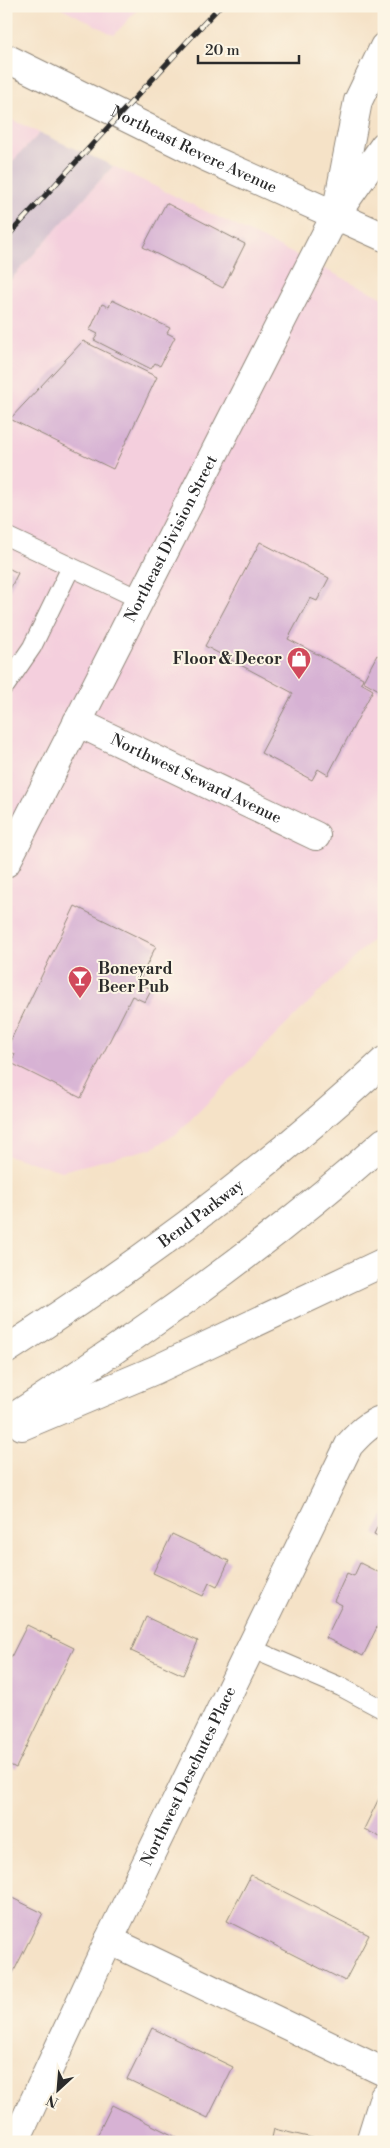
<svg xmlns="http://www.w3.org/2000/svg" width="390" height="2148" font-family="'Libre Bodoni',serif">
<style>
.built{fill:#f4cfdd}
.industrial{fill:#d0bdcd}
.building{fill:#d7b2d4}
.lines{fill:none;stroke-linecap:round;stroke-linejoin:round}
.service-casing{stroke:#908679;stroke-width:20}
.minor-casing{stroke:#908679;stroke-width:30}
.secondary-casing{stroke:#908679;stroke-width:30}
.primary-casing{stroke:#908679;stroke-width:30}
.trunk-casing{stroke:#908679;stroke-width:30}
.service{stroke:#fff;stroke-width:18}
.minor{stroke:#fff;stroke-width:28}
.secondary{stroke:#fff;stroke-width:28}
.primary{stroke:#fff;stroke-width:28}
.trunk{stroke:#fff;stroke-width:28}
.rail-casing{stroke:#2b2b2b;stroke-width:5.5}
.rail{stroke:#fcf5e5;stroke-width:4;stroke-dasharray:11;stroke-linecap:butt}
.labels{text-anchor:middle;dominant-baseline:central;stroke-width:4;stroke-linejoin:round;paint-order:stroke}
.street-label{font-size:16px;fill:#2b2b2b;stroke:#fcf5e5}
.poi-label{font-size:16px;font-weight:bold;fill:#2b2b2b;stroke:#fcf5e5;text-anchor:end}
</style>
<rect width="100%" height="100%" fill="#fcf5e5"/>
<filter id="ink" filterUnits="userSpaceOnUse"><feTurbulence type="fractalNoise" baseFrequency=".02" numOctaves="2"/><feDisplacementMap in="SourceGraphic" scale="10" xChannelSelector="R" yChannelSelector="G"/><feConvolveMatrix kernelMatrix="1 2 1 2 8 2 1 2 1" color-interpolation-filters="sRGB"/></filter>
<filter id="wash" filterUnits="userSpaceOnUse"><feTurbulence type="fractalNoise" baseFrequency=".0096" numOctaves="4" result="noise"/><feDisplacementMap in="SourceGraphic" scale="20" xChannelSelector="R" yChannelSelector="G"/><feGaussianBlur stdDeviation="1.12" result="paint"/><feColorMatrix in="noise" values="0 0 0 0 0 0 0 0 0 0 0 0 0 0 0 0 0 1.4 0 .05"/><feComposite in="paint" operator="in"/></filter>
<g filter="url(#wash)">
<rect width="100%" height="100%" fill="#f5e2c7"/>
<g class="built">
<polygon points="58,6 141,6 114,35"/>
<polygon points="6,117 40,133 6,168"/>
<polygon points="113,166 384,298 384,928 176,1134 153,1148 62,1171 6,1155 6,285"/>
</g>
<polygon class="industrial" points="40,133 113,166 6,285 6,168"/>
<g id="blocks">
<g class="building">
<polygon points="166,203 245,244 223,288 143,247"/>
<polygon points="112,300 170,328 167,333 175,337 160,366 155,363 151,369 94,340 98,334 90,330 102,304 109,307"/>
<polygon points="83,341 157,377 113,469 10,419"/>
<polygon points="260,542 329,578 317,601 310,598 288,639 363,678 361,683 373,690 328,775 318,769 312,780 261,753 293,693 205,646"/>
<polygon points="6,567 18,573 6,597"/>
<polygon points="377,655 384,659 384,693 363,681"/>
<polygon points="75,906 156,946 138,983 152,989 145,1002 132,996 81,1098 11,1063 15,1054 6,1050"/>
<polygon points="384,1514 384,1539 374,1534"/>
<polygon points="172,1534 229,1561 217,1587 209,1583 203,1596 153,1573"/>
<polygon points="360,1563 384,1575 384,1625 379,1623 363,1656 326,1638 342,1605 334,1601 347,1573 354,1576"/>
<polygon points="146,1617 198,1641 183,1675 131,1651"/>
<polygon points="27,1625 74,1648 16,1768 6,1763 6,1667"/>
<polygon points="384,1788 384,1839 364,1829"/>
<polygon points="251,1875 369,1935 345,1981 227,1921"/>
<polygon points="6,1895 43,1913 10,1979 6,1977"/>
<polygon points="152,2028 233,2067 208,2118 127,2079"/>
<polygon points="112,2105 186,2142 94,2142"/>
<polygon points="274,2129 317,2139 316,2142 271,2142"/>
</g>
</g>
</g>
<g filter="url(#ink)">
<use href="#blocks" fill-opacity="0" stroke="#908679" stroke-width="1"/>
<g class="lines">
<defs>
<g id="service">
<polyline points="6,536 139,599"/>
<polyline points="6,685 32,647 71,567"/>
<polyline points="250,1648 341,1687 384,1710"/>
</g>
<g id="minor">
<path id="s1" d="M 77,722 L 316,836"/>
<polyline points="109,1940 384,2072"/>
<path id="s2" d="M 15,2142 L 109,1940 L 349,1445 C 359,1434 369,1423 384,1419"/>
<polyline points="370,2142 384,2097"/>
</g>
<g id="secondary">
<path id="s3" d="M 6,863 L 336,214"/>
</g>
<g id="primary">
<path id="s4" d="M 6,58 L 206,157 L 384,237"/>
</g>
<g id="trunk">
<polyline points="341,207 384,146"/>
<polyline points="336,214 358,101 384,47"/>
<path id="s5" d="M 6,1350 C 139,1264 268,1169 384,1061"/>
<path d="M 6,1422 C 137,1337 267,1246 384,1142"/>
<polyline points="22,1426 155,1370 384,1262"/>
</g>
</defs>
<use href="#service" class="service-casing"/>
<use href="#minor" class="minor-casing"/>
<use href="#secondary" class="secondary-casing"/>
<use href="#primary" class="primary-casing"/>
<use href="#trunk" class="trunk-casing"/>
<use href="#service" class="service"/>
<use href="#minor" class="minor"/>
<use href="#secondary" class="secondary"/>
<use href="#primary" class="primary"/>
<use href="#trunk" class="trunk"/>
<defs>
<polyline id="rail" points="6,238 220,6"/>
</defs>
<use href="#rail" class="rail-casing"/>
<use href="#rail" class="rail"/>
</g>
</g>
<defs>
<symbol id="shop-pin" viewBox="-11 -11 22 30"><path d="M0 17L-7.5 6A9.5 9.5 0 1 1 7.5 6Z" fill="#d1495b" stroke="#fcf5e5"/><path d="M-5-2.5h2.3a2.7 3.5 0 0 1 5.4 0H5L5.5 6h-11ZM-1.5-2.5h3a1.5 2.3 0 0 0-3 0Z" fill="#fff"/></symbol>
<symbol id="bar-pin" viewBox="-11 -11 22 30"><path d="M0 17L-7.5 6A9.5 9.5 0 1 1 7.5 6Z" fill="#d1495b" stroke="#fcf5e5"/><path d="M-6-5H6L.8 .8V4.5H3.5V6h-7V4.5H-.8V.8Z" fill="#fff"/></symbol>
</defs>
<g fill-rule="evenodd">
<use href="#shop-pin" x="285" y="645" width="28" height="38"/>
<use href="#bar-pin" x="66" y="964" width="28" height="38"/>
</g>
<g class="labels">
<g class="street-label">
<text stroke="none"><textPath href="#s4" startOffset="209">Northeast Revere Avenue</textPath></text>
<text stroke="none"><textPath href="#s3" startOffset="364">Northeast Division Street</textPath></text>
<text stroke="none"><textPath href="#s1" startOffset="132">Northwest Seward Avenue</textPath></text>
<text stroke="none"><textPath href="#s5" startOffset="238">Bend Parkway</textPath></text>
<text stroke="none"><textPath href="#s2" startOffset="405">Northwest Deschutes Place</textPath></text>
</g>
<g class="poi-label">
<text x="282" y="659">Floor &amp; Decor</text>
<text x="98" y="969" text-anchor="start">Boneyard<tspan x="98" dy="18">Beer Pub</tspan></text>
</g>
</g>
<rect width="390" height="2148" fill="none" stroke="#fcf5e5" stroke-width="25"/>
<g transform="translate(58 2090) rotate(206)" stroke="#fcf5e5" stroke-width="4" paint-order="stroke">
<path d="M0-4L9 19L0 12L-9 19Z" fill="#2b2b2b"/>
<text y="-8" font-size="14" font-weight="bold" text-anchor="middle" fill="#2b2b2b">N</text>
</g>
<path d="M198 55v8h101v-8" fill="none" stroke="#2b2b2b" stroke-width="2.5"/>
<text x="205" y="55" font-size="15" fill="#2b2b2b" stroke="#fcf5e5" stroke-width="4" paint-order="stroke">20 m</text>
</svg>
